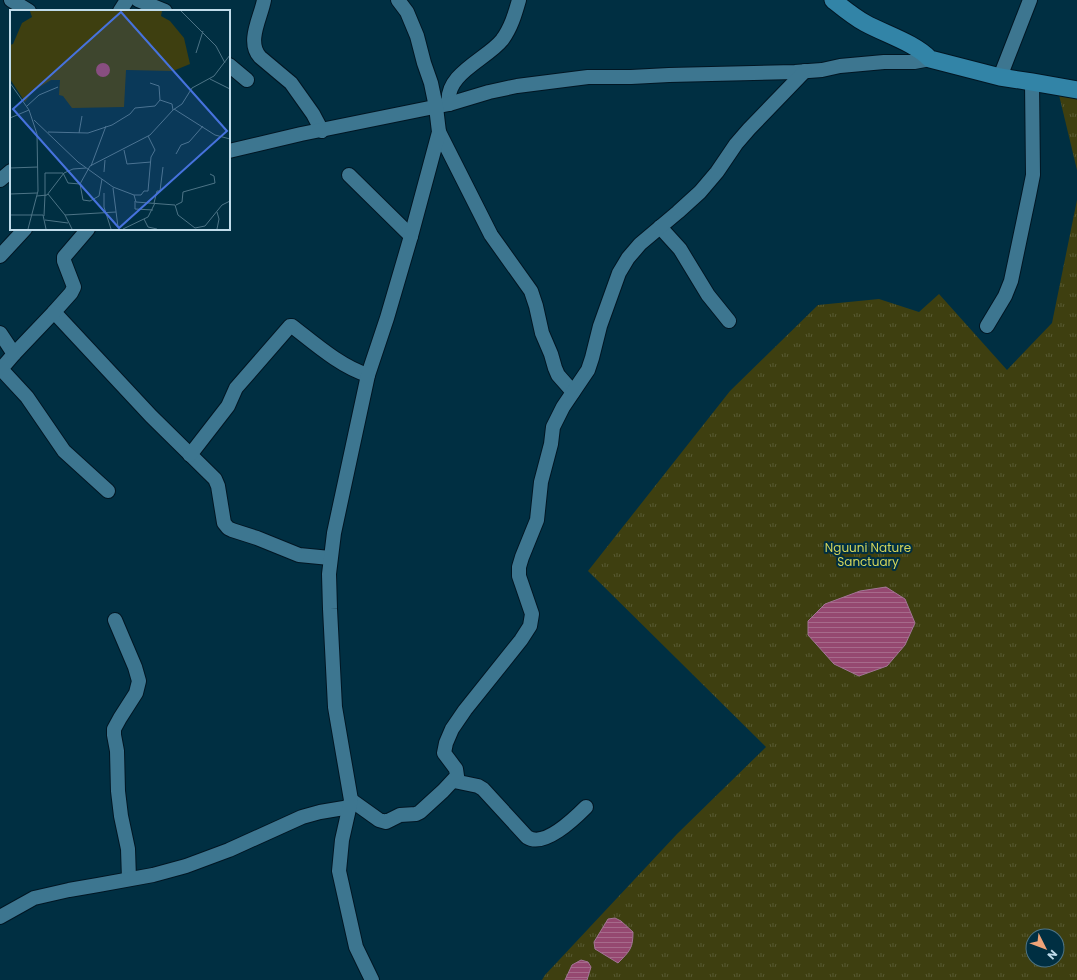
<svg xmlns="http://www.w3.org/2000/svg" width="1077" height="980" font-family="Poppins,sans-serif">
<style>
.park{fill:url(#park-tufts);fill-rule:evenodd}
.water{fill:url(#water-rules);stroke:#a27495}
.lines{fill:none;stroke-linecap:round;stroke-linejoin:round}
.minor-casing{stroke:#001623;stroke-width:16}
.major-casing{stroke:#001623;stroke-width:19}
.minor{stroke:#3d7690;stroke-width:14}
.major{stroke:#3284a7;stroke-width:17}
.labels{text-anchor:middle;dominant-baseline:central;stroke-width:4;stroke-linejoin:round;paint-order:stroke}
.park-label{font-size:12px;fill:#d3d55b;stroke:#002f42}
.inset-road{fill:none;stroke:#4d7486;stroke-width:1}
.view{fill:#4672dd;fill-opacity:0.15;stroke:#4672dd;stroke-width:2}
.inset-edge{fill:none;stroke:#c0dceb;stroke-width:2}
</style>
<defs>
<pattern id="park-tufts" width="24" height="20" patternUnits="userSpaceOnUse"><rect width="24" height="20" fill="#3e3f10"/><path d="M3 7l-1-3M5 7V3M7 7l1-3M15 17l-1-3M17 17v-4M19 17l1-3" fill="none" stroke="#585a33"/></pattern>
<pattern id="water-rules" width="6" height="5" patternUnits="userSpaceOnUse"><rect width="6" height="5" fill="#954870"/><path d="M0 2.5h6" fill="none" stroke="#a66a8b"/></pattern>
</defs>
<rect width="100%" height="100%" fill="#002f42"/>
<g class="park">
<polygon points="1059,95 1077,98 1077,170"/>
<path d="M 1077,200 L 1077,980 L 542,980 L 545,975 L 677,834 L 766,747 L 588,571 L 730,391 L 818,305 L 879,299 L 919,312 L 939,294 L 1007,370 L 1052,323 ZM 1033,936 L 1057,936 L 1057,960 L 1033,960 Z"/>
</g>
<g class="water">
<polygon points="886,587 905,599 915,623 905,645 887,666 859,676 834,664 808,635 808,621 825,604 860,591"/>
<path d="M 615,918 L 621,921 L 633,932 C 633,948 630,951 618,963 L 595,949 L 594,942 L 608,919 Z"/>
<polygon points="581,960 588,962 591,967 587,980 565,980 572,965"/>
</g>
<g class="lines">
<defs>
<g id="minor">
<polyline points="11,0 29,11"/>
<polyline points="138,0 165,11"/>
<path d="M 264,0 C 261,17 246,42 260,57 L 291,83 L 313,114 L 322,131"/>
<polyline points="120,11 127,0"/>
<polyline points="229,65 247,80"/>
<polyline points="1000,77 1030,0"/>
<path d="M 449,104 C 444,74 487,59 502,40 C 511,28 515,14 519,0"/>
<polyline points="439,132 491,235 531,291 536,306 542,333 551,354 555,368 558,375 573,392"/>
<polyline points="229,151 301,134 449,104 489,92 517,86 588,77 631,77 669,75 795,72 822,70 840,66 884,62 914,62 930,59"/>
<polyline points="349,175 411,236"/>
<polyline points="0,180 11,171"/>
<polyline points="660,227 680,249 708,295 729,321"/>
<polyline points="88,229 64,257 64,261 74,287 71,293 54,312 151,416 215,479 218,486 224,523 228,528 232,530 257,538 299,555 330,558"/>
<polyline points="0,256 25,229"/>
<polyline points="987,326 1005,296 1011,281 1029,195 1033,175 1032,82"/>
<polyline points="0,333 14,354 2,368 2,370 27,397 64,451 108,491"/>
<polyline points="14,354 54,312"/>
<path d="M 190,455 L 228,406 L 236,388 L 290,326 L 292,326 C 314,343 341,367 368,375"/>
<polyline points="115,620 135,667 139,681 136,693 120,718 114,729 114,735 117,751 118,791 121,816 128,849 129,879"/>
<path d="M 454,781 L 478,786 L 483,789 L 527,837 C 544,848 574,819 586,807"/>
<polyline points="351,800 379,820 386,822 400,815 416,814 420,812 443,791 457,776 456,769 444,753 446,743 452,729 465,710 521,640 530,626 532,614 519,576 519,567 522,557 537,520 541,482 551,444 553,427 563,407 588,370 592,358 600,326 619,273 628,258 640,244 678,212 700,192 717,172 736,144 749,129 805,71"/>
<polyline points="0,917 34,898 69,890 98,885 153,875 186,866 229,850 302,817 320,812 350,807"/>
<polyline points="372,980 356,947 339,871 342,840 351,800 335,707 330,609 329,574 334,533 368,375 387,318 411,236 439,132 436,107 431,83 424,63 417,36 407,12 398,0"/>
</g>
<path id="major" d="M 833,0 C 843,8 854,17 865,23 C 885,34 915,43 930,59 L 1000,77 L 1032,82 L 1077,90"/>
</defs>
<use href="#minor" class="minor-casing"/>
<use href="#major" class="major-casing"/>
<use href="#minor" class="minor"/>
<use href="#major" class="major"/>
</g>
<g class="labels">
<g class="park-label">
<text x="868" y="547">Nguuni Nature<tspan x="868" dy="14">Sanctuary</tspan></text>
</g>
</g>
<g transform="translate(10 10)">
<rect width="220" height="220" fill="#002f42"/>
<path d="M 20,1 L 152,1 L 151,6 L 160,11 L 174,28 L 180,54 L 163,61 L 116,60 L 114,97 L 62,98 L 53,86 L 49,85 L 50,70 L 41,70 L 23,81 L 15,92 L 0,69 L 0,35 L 3,34 L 12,13 L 22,7 Z" fill="#3e3f10"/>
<path d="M86 60a7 7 0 1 1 14 0a7 7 0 1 1-14 0Z" fill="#954870"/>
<path class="inset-road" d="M 171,1 L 206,36 L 215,53M 186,43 L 193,21M 200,69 L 220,79M 0,73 L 19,100 L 27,124 L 28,181 L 18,219M 140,73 L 149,76 L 150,90M 150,90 L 162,94 L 163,100M 17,96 L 29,85 L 48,77M 164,99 L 205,125 L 220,129M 0,108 L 19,100M 24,110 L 68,152 L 103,177 L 124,185 L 126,192 L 165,195 L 168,205 L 185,218 L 195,216 L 212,195 L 220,191M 38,122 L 78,123 L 102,115 L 120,104 L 125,98 L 145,96 L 150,90M 69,123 L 72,106M 114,140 L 117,154 L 141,152M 166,144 L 171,135 L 179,132 L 193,116M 81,156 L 96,116M 0,158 L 28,157M 94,162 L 95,150M 53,163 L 58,173 L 70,174M 92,169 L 89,186 L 80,191 L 73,190 L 70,174 L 80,156 L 140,125 L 163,100 L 172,94 L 182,78 L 204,66 L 220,45M 103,178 L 108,217M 94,183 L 94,197 L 101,219M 0,184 L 27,183M 38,184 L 55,205 L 62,219M 124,185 L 131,185 L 134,181 L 138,181 L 141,147 L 145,140 L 138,126M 27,186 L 37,185 L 54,163 L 63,159 L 76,158M 35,186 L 35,163 L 53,163M 125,191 L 125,199 L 143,200M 144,193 L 147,181 L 150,181 L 153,157M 166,195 L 172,192 L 173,182 L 205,173 L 204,166 L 200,164M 207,202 L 209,209 L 207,219M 0,205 L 33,205 L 36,219M 55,205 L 106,202M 34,206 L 35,185M 134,209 L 138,217 L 147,219M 35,210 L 58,213M 113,219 L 138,207 L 145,193"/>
<path class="view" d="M 111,2 L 217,121 L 109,218 L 3,99 Z"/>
<rect width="220" height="220" class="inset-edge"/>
</g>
<g transform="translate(1045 948) rotate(132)"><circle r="19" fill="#002f42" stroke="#4d7486"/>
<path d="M0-3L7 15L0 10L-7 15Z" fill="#efa378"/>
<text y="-6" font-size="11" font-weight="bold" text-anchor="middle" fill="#c0dceb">N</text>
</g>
</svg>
